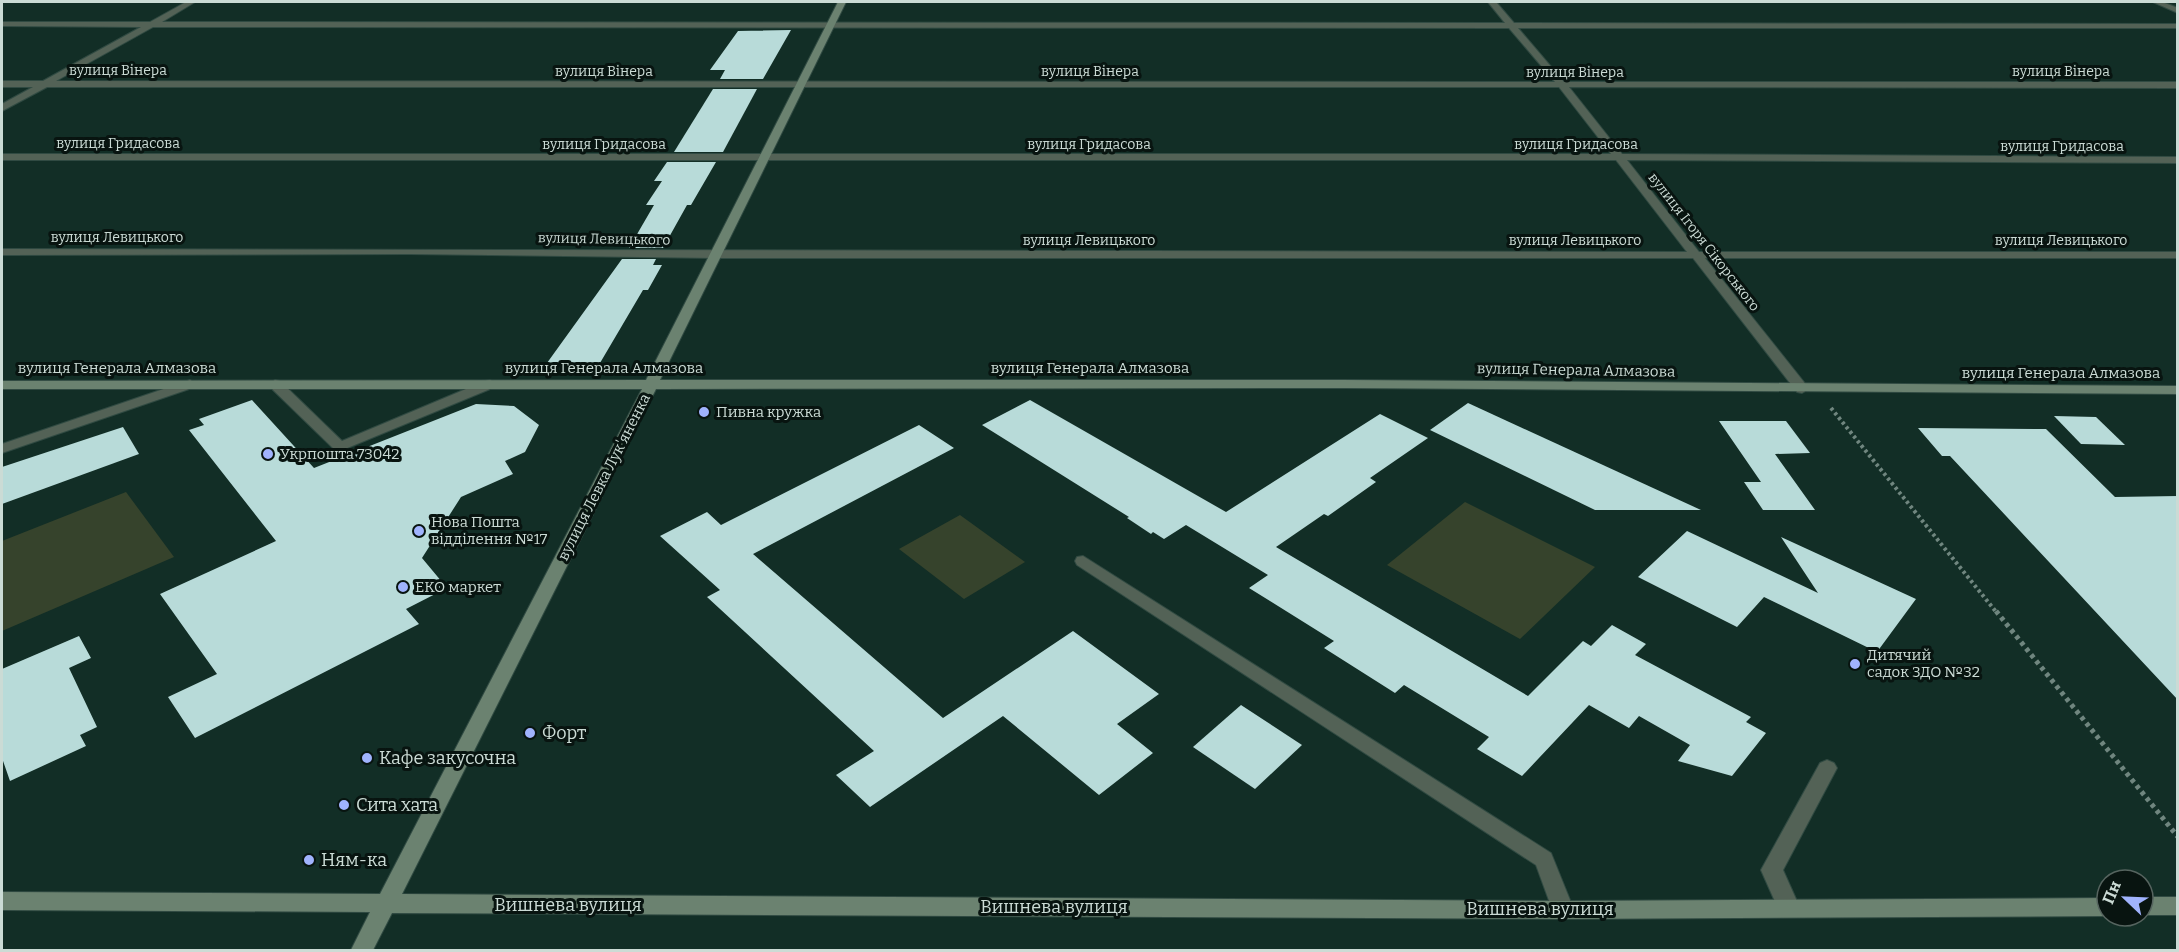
<svg xmlns="http://www.w3.org/2000/svg" width="2179" height="952" font-family="Bitter,serif">
<style>
.green{fill:#36432c}
.building{fill:#b8dbd9}
.lines{fill:none;stroke-linecap:round;stroke-linejoin:round}
.lane-casing{stroke:#304a42;stroke-width:2}
.street-casing{stroke:#304a42;stroke-width:2}
.secondary-casing{stroke:#304a42;stroke-width:2}
.path-far1{stroke:#70867f;stroke-width:4;stroke-dasharray:3 3;stroke-linecap:butt}
.path{stroke:#70867f;stroke-width:5;stroke-dasharray:4 4;stroke-linecap:butt}
.lane{fill:#536256;fill-rule:evenodd}
.street{fill:#536256;fill-rule:evenodd}
.secondary{fill:#6b8270;fill-rule:evenodd}
.poi-dot{fill:#a0b3fd;stroke:#081410;stroke-width:2}
.labels{text-anchor:middle;dominant-baseline:central;stroke-width:6;stroke-linejoin:round;paint-order:stroke}
.far-street-label{font-size:14px;fill:#cbdbd5;stroke:#081410}
.street-label{font-size:15px;fill:#cbdbd5;stroke:#081410}
.poi-label{font-size:15px;fill:#cbdbd5;stroke:#081410;text-anchor:start}
.near-poi-label{font-size:18px;fill:#cbdbd5;stroke:#081410;text-anchor:start}
.near-street-label{font-size:18px;fill:#cbdbd5;stroke:#081410}
</style>
<rect width="100%" height="100%" fill="#122e26"/>
<g class="green">
<polygon points="126,492 174,557 2,631 2,541"/>
<polygon points="1465,502 1595,567 1520,639 1387,565"/>
<polygon points="960,515 1025,562 964,599 899,549"/>
</g>
<g class="building">
<polygon points="791,30 763,79 720,79 725,70 710,70 738,31"/>
<polygon points="713,89 757,89 723,152 674,152"/>
<polygon points="667,162 716,162 691,205 687,205 663,248 629,248 654,205 646,205 662,181 654,181"/>
<polygon points="622,259 656,259 653,265 662,265 648,290 643,290 600,363 547,363"/>
<polygon points="252,400 314,468 476,404 514,406 539,425 525,452 505,461 513,474 461,497 422,558 447,588 406,609 419,624 195,738 168,697 217,674 160,594 276,541 189,430 204,425 199,419"/>
<polygon points="1030,400 1226,512 1380,414 1428,438 1370,478 1376,482 1328,516 1324,514 1276,547 1528,696 1583,641 1591,646 1612,625 1646,644 1635,655 1751,717 1746,722 1766,733 1732,776 1678,761 1690,745 1639,716 1629,728 1589,705 1522,776 1477,749 1489,737 1404,685 1395,693 1324,648 1334,641 1249,588 1268,575 1186,525 1164,539 1153,532 1151,534 1127,518 1129,517 982,425"/>
<polygon points="1468,403 1701,510 1595,510 1430,430"/>
<polygon points="2054,416 2096,417 2125,445 2081,444"/>
<polygon points="1719,421 1786,421 1810,453 1775,454 1815,510 1763,510 1744,482 1761,482"/>
<polygon points="919,425 954,448 753,554 943,718 1073,631 1159,694 1117,724 1153,753 1099,795 1003,716 870,807 836,775 874,751 707,597 720,590 660,536 707,512 721,525"/>
<polygon points="123,427 139,454 2,504 2,467"/>
<polygon points="1918,428 2046,429 2115,497 2178,496 2178,700 1950,456 1942,456"/>
<polygon points="1687,531 1818,593 1781,537 1916,599 1877,652 1764,597 1737,627 1638,577"/>
<polygon points="79,636 91,658 69,668 97,727 80,735 86,746 10,781 2,758 2,669"/>
<polygon points="1241,705 1302,745 1255,789 1193,747"/>
</g>
<g class="lines">
<defs>
<g id="lane">
<polygon points="190,380 197,384 195,387 2,453 2,444"/>
<polygon points="275,380 280,381 342,441 485,381 490,380 497,384 495,387 340,451 335,450 270,387 268,384"/>
<polygon points="1083,556 1551,853 1574,910 1571,917 1563,919 1555,917 1536,865 1077,565 1075,561 1077,557"/>
<polygon points="1827,760 1834,763 1837,768 1783,870 1800,908 1797,915 1789,917 1781,915 1761,870 1820,763"/>
</g>
<g id="street">
<path d="M 186,2 L 195,2 L 162,22 L 1505,23 L 1488,2 L 1496,2 L 1514,23 L 2178,24 L 2178,28 L 1518,28 L 1564,82 L 2178,82 L 2178,88 L 1569,87 L 1622,154 L 2178,157 L 2178,163 L 1627,160 L 1699,252 L 2178,252 L 2178,258 L 1705,258 L 1807,386 L 1809,389 L 1802,393 L 1797,392 L 1693,258 L 715,258 L 409,254 L 2,255 L 2,249 L 1687,252 L 1616,160 L 2,160 L 2,154 L 1611,154 L 1559,87 L 47,87 L 2,111 L 2,104 L 33,87 L 2,87 L 2,81 L 43,81 L 141,27 L 2,26 L 2,22 L 150,22 ZM 153,27 L 1509,28 L 1555,82 L 56,81 Z"/>
<polygon points="2153,2 2162,2 2178,8 2178,13"/>
</g>
<g id="secondary">
<polygon points="838,2 846,2 660,380 1345,380 2178,386 2178,394 1345,388 656,389 402,894 1563,901 2107,898 2108,916 1563,919 392,913 373,950 351,950 370,912 2,910 2,892 380,894 642,389 2,389 2,381 646,380"/>
<rect x="2143" y="897" width="35" height="18"/>
</g>
</defs>
<use href="#lane" class="lane-casing"/>
<use href="#street" class="street-casing"/>
<use href="#secondary" class="secondary-casing"/>
<polyline class="path-far1" points="1831,408 1997,613"/>
<polyline class="path" points="1996,611 2178,837"/>
<use href="#lane" class="lane"/>
<use href="#street" class="street"/>
<use href="#secondary" class="secondary"/>
</g>
<g class="poi-dot">
<circle cx="704" cy="412" r="6"/>
<circle cx="268" cy="454" r="6"/>
<circle cx="419" cy="531" r="6"/>
<circle cx="403" cy="587" r="6"/>
<circle cx="1855" cy="664" r="6"/>
<circle cx="530" cy="733" r="6"/>
<circle cx="367" cy="758" r="6"/>
<circle cx="344" cy="805" r="6"/>
<circle cx="309" cy="860" r="6"/>
</g>
<g class="labels">
<g class="far-street-label">
<text x="118" y="70">вулиця Вінера</text>
<text x="604" y="71">вулиця Вінера</text>
<text x="1090" y="71">вулиця Вінера</text>
<text x="2061" y="71">вулиця Вінера</text>
<text x="1575" y="72">вулиця Вінера</text>
<text x="118" y="143">вулиця Гридасова</text>
<text x="604" y="144">вулиця Гридасова</text>
<text x="1089" y="144">вулиця Гридасова</text>
<text x="1576" y="144">вулиця Гридасова</text>
<text x="2062" y="146">вулиця Гридасова</text>
<text x="117" y="237">вулиця Левицького</text>
<text transform="translate(604 239) rotate(1)">вулиця Левицького</text>
<text x="1089" y="240">вулиця Левицького</text>
<text x="1575" y="240">вулиця Левицького</text>
<text x="2061" y="240">вулиця Левицького</text>
<text transform="translate(1704 242) rotate(52)">вулиця Ігоря Сікорського</text>
</g>
<g class="street-label">
<text x="117" y="368">вулиця Генерала Алмазова</text>
<text x="604" y="368">вулиця Генерала Алмазова</text>
<text x="1090" y="368">вулиця Генерала Алмазова</text>
<text transform="translate(1576 370) rotate(1)">вулиця Генерала Алмазова</text>
<text x="2061" y="373">вулиця Генерала Алмазова</text>
<text transform="translate(604 477) rotate(-63)">вулиця Левка Лук'яненка</text>
</g>
<g class="poi-label">
<text x="716" y="412">Пивна кружка</text>
<text x="280" y="454">Укрпошта 73042</text>
<text x="431" y="522">Нова Пошта<tspan x="431" dy="17">відділення №17</tspan></text>
<text x="415" y="587">ЕКО маркет</text>
<text x="1867" y="655">Дитячий<tspan x="1867" dy="17">садок ЗДО №32</tspan></text>
</g>
<g class="near-poi-label">
<text x="542" y="733">Форт</text>
<text x="379" y="758">Кафе закусочна</text>
<text x="356" y="805">Сита хата</text>
<text x="321" y="860">Ням-ка</text>
</g>
<g class="near-street-label">
<text x="568" y="905">Вишнева вулиця</text>
<text x="1054" y="907">Вишнева вулиця</text>
<text x="1540" y="909">Вишнева вулиця</text>
</g>
</g>
<rect width="2179" height="952" fill="none" stroke="#cbdbd5" stroke-width="6"/>
<g transform="translate(2125 898) rotate(293)"><circle r="28" fill="#081410" stroke="#56645f" stroke-width="1.5"/>
<path d="M0-4.5L10 22L0 15L-10 22Z" fill="#a0b3fd"/>
<text y="-9" font-size="16" font-weight="bold" text-anchor="middle" fill="#cbdbd5">Пн</text>
</g>
</svg>
